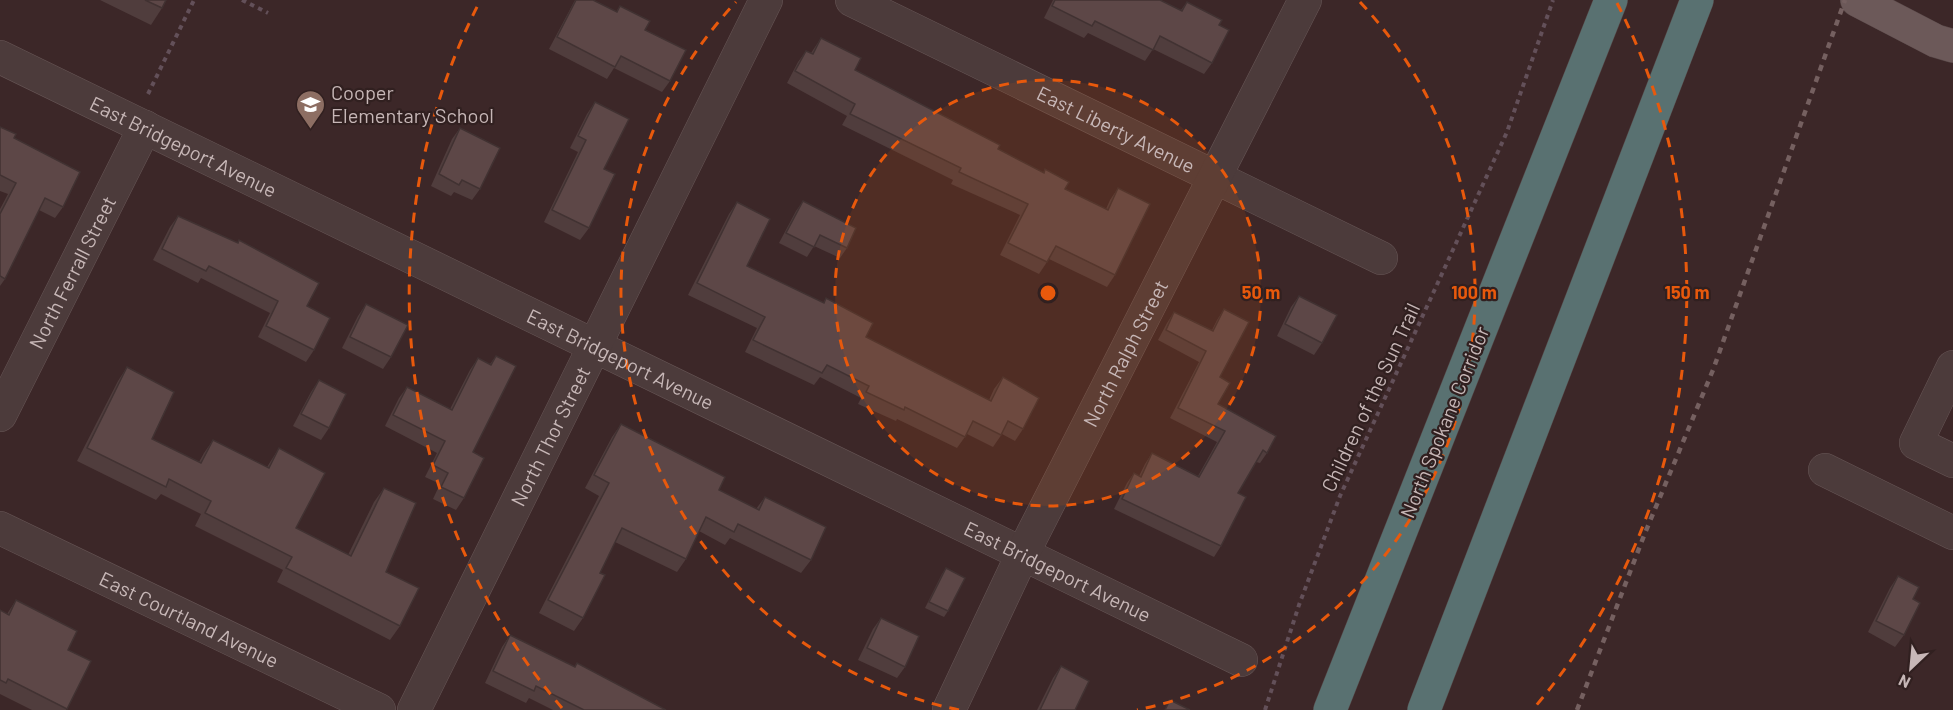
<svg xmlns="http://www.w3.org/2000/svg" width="1953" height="710" font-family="Barlow,sans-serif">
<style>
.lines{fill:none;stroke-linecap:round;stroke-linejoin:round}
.minor-casing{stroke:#675656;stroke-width:34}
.major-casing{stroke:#544;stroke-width:34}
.highway-casing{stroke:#544343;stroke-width:34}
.path{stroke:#635059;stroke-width:4;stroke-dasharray:4.5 4.5;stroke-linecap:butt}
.minor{stroke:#4c3b3b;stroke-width:33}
.major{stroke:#6c5959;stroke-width:33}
.highway{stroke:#597171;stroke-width:33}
.rail{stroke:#756060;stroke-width:4.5;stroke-dasharray:6 6;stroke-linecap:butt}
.wall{fill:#503d3d}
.building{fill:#5d4747;stroke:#413232;stroke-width:1.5}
.ring{fill:none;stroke:#e8590c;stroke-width:3;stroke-dasharray:10 8}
.labels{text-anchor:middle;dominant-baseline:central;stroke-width:4.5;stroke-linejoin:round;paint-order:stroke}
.poi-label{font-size:20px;fill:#c7b7b7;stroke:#312020;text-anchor:start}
.street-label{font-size:20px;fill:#c7b7b7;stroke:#312020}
.centre{fill:#e8590c;stroke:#312020;stroke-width:3}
.ring-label{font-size:18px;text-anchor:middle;font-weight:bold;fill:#e8590c;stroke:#312020;stroke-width:4.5;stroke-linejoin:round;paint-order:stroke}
</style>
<rect width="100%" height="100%" fill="#3c2728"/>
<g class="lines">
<defs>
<g id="minor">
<path id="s1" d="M 852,0 L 1381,258"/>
<path id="s2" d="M 0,57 L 1241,660"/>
<polyline points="1953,367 1916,443 1953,461"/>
<path id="s3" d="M 0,415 L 145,127"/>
<polyline points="1825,470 1953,533"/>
<path id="s4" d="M 0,528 L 379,710"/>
<path id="s5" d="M 414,710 L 766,0"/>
<path id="s6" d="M 949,710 L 1023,553 L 1305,0"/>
</g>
<polyline id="major" points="1857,0 1936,41 1953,46"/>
<g id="highway">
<polyline points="1330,710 1611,0"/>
<polyline points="1424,710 1697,0"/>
</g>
</defs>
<use href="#minor" class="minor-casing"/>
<use href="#major" class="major-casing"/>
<use href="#highway" class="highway-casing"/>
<g class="path">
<polyline points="242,0 268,13"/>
<polyline points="148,94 194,0"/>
<polyline points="1265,710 1299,605 1340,496 1507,132 1553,0"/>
</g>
<use href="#minor" class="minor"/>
<use href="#major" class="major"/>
<use href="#highway" class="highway"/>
<polyline class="rail" points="1577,710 1645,533 1713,370 1845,0"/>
</g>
<g class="wall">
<polygon points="100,0 166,0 162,8 151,25"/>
<polygon points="575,0 593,0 616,12 620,6 645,30 670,81 662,92 614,68 607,79 549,49"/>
<polygon points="1053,0 1160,0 1181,10 1187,2 1219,25 1212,63 1204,74 1153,49 1145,61 1088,33 1084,38 1044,18"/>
<polygon points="821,38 855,70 998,149 1043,173 1045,169 1065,189 1106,209 1110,200 1118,188 1115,275 1107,287 1049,259 1039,274 1000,255 1020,215 951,184 953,180 842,125 847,116 787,83 798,62 806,51 811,53"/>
<polygon points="595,102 604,169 589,228 580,240 544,222 578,152 570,148 587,114"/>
<polygon points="0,127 14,138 63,207 55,218 39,210 5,279 0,286 0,209 8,194 0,191"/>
<polygon points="460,128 480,189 472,200 454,192 451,196 431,186 452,139"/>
<polygon points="803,201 847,248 840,258 814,246 807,257 779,243 796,211"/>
<polygon points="737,202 747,266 823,303 826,298 866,337 989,400 994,389 1003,377 1023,429 1015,441 1002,434 993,447 967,434 957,448 897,419 896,421 858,404 861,398 820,377 814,385 745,352 757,328 688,295 729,214"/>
<polygon points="178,216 237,243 239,240 307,306 314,350 306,362 258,337 270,313 201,278 198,283 153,260 170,227"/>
<polygon points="1299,296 1322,343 1314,355 1277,336 1291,307"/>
<polygon points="366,304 391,357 383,369 342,348 358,316"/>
<polygon points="1224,309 1218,404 1267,453 1260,463 1256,462 1238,493 1221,546 1214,557 1114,509 1127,483 1134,473 1139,476 1145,464 1152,453 1198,476 1217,442 1170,418 1199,362 1158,340 1167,323 1174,312 1212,330 1217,320"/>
<polygon points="496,356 473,452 464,498 456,510 433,499 440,484 425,477 437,453 385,426 399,398 407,387 450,409 470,370 478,358 490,364"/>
<polygon points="127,367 152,439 199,462 204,453 213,440 267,467 279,448 296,528 348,555 374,502 384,488 386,572 400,626 390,640 277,582 283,570 195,526 201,514 161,494 156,500 77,461 118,381"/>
<polygon points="319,380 329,428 321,440 293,426 311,392"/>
<polygon points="621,424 719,490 756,509 765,497 811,560 801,573 730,538 725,545 699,531 686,559 677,572 615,542 600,573 583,618 574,631 539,613 599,496 585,488 612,437"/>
<polygon points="946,568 948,611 944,617 925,608 942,574"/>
<polygon points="1898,576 1904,635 1895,647 1868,632 1890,588"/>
<polygon points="16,600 68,650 91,661 66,710 32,710 0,694 0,610 7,614"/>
<polygon points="881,618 905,667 897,678 858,660 873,629"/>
<polygon points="510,635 574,667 577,663 666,710 553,710 529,698 526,703 485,683 502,647"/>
<polygon points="1061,666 1075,710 1037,710 1053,678"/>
</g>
<g class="building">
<polygon points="145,0 166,0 162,8"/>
<polygon points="576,0 593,0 617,12 620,6 650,21 645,30 686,50 670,81 621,56 615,67 557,37"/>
<polygon points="1055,0 1160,0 1182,11 1187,2 1222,20 1219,25 1229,30 1212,63 1160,36 1153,50 1095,21 1092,26 1052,6"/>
<polygon points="821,38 861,58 855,70 1000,145 998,149 1044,173 1045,169 1069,182 1065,189 1108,210 1118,188 1150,204 1115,275 1056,246 1047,262 1008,243 1028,204 959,172 961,168 850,114 855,104 795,71 806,51 813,54"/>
<polygon points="595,102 629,119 604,169 615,174 589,228 552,210 586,140 578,136"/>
<polygon points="0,127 16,134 14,138 80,172 63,207 45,198 5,279 0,276 0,214 16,183 0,175"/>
<polygon points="460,128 500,148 480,189 462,180 459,185 439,174"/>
<polygon points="803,201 856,228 847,248 820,235 814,247 786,233"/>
<polygon points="737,202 770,219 747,266 824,303 826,298 873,323 866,337 991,401 1003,377 1039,398 1023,429 1008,421 1001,435 973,421 965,437 905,407 904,410 866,392 869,386 827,365 822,373 753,340 765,317 697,283"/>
<polygon points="178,216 238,243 239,240 319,283 307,306 330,318 314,350 266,326 278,301 209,266 206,271 162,249"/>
<polygon points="1299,296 1337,315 1322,343 1285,324"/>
<polygon points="366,304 408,325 391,357 350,337"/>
<polygon points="1224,309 1249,322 1220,377 1230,383 1218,404 1276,436 1267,453 1263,450 1238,493 1246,497 1221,546 1122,499 1134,473 1141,477 1152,453 1199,477 1225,431 1178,408 1206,351 1166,330 1174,312 1213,331"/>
<polygon points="496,356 516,366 473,452 484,458 464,498 441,487 448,473 433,465 445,441 393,415 407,387 452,410 478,358 491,365"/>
<polygon points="127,367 174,392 152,439 201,463 213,440 269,468 279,448 325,473 296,528 351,556 384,488 416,503 386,572 419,588 400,626 286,568 292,557 205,513 211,501 169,479 166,487 87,448"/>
<polygon points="319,380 346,394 329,428 301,414"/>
<polygon points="621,424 725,477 719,490 759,510 765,497 826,527 811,560 738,524 734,532 706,517 686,559 622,528 600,573 605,575 583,618 548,600 609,483 594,475"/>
<polygon points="946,568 965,578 948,611 929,602"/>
<polygon points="1898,576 1919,587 1913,599 1920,603 1904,635 1876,621"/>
<polygon points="16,600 77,631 68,650 91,661 67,709 8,679 6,683 0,680 0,610 9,615"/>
<polygon points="881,618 919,636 905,667 867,648"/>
<polygon points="510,635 575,667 577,663 666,710 584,710 536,686 534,691 493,671"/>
<polygon points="1061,666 1089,681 1075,710 1040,710"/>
<polygon points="1170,700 1190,710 1165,710"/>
</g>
<circle cx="1048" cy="293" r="213" fill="#e8590c" fill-opacity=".12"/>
<g class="ring">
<circle cx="1048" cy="293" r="213"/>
<path d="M959 710A426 426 0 0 1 736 2M1360 2A426 426 0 0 1 1137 710"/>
<path d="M562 708A639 639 0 0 1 479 3M1617 3A639 639 0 0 1 1534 708"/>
</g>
<defs>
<symbol id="school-pin" viewBox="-11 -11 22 30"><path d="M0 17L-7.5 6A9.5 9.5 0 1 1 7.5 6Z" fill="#8d6e63" stroke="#312020"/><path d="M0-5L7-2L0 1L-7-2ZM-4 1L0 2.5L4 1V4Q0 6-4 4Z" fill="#fff"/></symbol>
</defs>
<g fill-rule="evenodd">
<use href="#school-pin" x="294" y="88" width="33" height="45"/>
</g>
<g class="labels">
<g class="poi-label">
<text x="331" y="92">Cooper<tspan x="331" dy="23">Elementary School</tspan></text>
</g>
<g class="street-label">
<text stroke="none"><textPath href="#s1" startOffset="294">East Liberty Avenue</textPath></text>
<text stroke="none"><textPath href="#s2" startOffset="204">East Bridgeport Avenue</textPath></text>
<text stroke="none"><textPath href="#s3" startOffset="160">North Ferrall Street</textPath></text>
<text stroke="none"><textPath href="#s6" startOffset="398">North Ralph Street</textPath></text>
<text stroke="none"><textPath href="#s2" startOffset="690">East Bridgeport Avenue</textPath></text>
<text transform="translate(1370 397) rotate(-65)">Children of the Sun Trail</text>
<text transform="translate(1444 422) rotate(-68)">North Spokane Corridor</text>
<text stroke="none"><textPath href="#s5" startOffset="306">North Thor Street</textPath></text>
<text stroke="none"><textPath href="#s2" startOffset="1176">East Bridgeport Avenue</textPath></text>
<text stroke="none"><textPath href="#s4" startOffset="210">East Courtland Avenue</textPath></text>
</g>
</g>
<circle cx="1048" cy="293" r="9" class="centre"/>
<g class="ring-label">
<text x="1261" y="299">50 m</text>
<text x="1474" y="299">100 m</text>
<text x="1687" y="299">150 m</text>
</g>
<g transform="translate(1911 668) rotate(206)" stroke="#312020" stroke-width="4.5" paint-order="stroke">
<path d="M0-4.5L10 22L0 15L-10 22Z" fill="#c7b7b7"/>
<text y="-9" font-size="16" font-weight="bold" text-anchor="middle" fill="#c7b7b7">N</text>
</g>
</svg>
